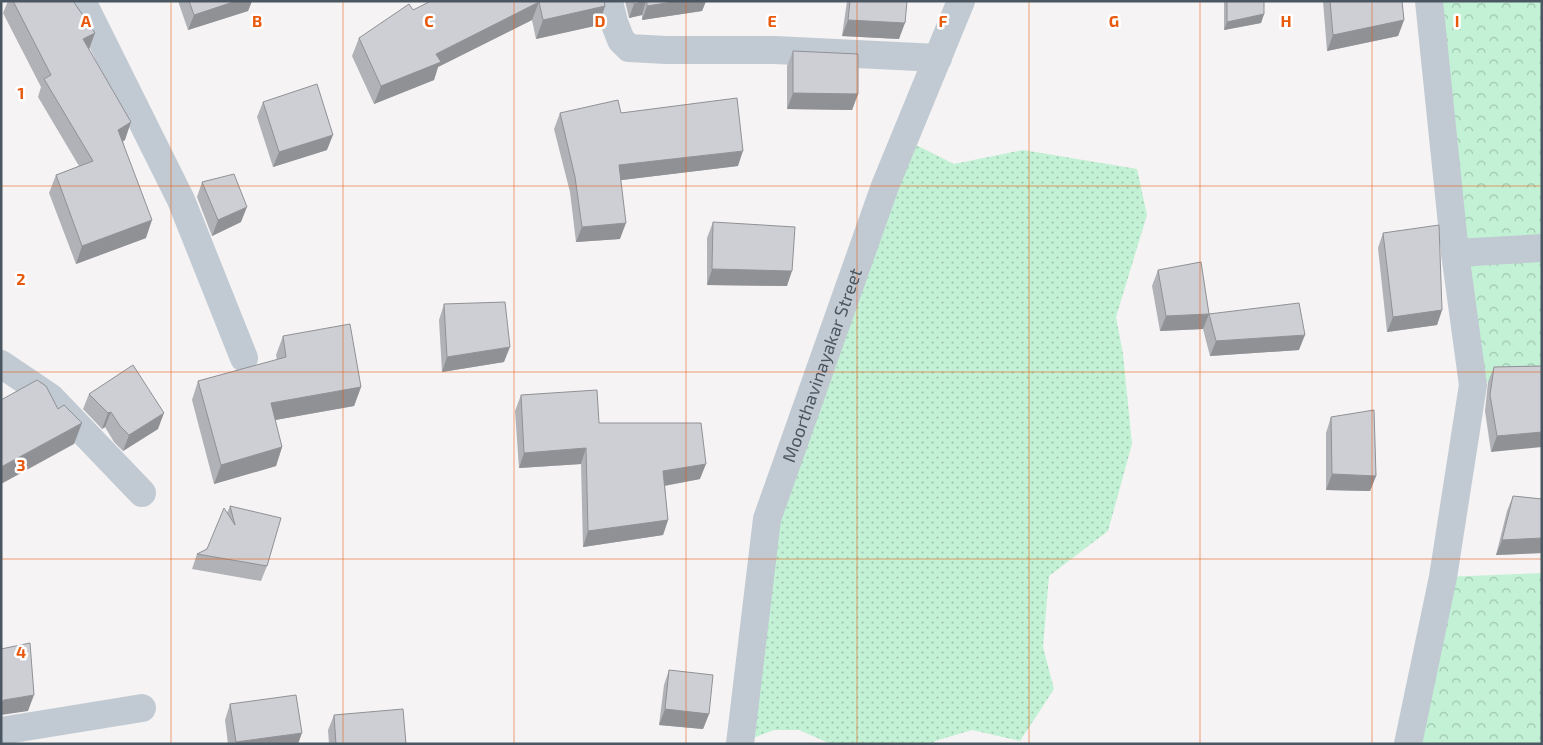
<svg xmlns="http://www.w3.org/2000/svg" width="1543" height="745" font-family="'Exo 2',sans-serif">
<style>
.grass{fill:url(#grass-dots)}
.park{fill:url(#park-crowns)}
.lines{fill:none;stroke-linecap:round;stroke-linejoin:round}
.street{stroke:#c1cad2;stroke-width:28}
.wall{fill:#b0b2b7}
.shaded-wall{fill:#909195}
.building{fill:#cdcfd5;stroke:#909195}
.grid{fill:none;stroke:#e8590c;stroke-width:1;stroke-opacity:0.55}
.labels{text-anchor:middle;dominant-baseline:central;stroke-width:5;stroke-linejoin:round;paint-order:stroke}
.street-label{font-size:18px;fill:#4a5661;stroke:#fff}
.grid-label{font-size:16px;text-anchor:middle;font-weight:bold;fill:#e8590c;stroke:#fff;stroke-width:5;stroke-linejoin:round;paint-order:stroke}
</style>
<defs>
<pattern id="grass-dots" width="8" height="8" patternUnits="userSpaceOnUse" patternTransform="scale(1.25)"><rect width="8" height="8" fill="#c3f1d5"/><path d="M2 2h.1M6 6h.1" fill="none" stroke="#a0c6b0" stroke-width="1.8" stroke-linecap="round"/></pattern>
<pattern id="park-crowns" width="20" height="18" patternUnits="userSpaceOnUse" patternTransform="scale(1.25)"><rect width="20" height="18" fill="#c3f1d5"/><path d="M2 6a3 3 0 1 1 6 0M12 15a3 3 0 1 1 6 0" fill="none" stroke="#a0c6b0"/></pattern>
</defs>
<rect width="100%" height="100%" fill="#f5f3f3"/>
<polygon class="grass" points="904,139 954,164 1023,150 1137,169 1147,215 1116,317 1123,354 1132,444 1108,531 1049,576 1043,647 1054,689 1020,741 972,730 935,741 933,744 831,744 799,730 774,730 740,743 767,519"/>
<g class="park">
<polygon points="1431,1 1542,1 1542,371 1473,385"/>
<polygon points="1542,573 1542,744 1408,744 1443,577"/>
</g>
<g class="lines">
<g class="street">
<polyline points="82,1 181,200 244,358"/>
<polyline points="609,1 614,22 621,40 629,48 666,50 775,50 938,58"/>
<polyline points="1455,253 1542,248"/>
<polyline points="1,364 50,397 142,493"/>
<polyline points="1,731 142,708"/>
<path id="s1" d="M 740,744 L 767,519 L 885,186 L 961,1"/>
<polyline points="1408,744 1443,577 1473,385 1455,253 1429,1"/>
</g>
</g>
<g class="wall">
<polygon points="8,1 73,1 95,33 89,50 125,140 123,141 146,238 76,264 49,193 56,175 79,166 38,97 41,87 3,13"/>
<polygon points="178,1 252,1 248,11 188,30"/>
<polygon points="431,1 604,1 605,6 599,25 536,39 532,20 438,67 434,80 374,104 352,56 359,38"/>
<polygon points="625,1 706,1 702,11 642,20 642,15 629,18"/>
<polygon points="847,1 907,1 899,39 842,36"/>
<polygon points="1224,1 1264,1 1264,14 1261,23 1224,30"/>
<polygon points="1323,1 1402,1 1404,20 1398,36 1327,51"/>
<polygon points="793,51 858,94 852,110 787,109 787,66"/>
<polygon points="263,102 327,150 273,167 257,117"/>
<polygon points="560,113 738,166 621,180 620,239 576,242 570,192 554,129"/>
<polygon points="202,182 241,222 212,236 197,197"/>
<polygon points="713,222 787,286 707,285 707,238"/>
<polygon points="1383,233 1442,310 1437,325 1387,332 1378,248"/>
<polygon points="1158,270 1209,314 1299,350 1210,356 1203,329 1160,331 1152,286"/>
<polygon points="444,304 504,362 442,372 439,320"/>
<polygon points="283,336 361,387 354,406 275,420 282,447 276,466 214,484 192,400 198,381 277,360 276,355"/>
<polygon points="1542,366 1491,452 1485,411 1488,382 1494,367"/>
<polygon points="89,394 158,429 123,451 114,442 105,427 102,429 83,409"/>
<polygon points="521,395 599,423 700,479 665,486 668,520 663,535 583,547 581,464 519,468 515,411"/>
<polygon points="1331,417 1376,476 1370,491 1326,490 1326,433"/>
<polygon points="1513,496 1542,499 1542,553 1496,555 1507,511"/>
<polygon points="230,506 267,566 261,581 192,569 197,554 207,549 227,513"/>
<polygon points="669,670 709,714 703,729 659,725 664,685"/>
<polygon points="230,704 298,744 228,744 225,720"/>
<polygon points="334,715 406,744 329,744 328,730"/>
</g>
<g class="shaded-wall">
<polygon points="236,1 252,1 248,11 188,30 194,15"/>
<polygon points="644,1 646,1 642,15 629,18 634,4"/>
<polygon points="679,1 706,1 702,11 642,20 647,6"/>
<polygon points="539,2 532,20 438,67 434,80 374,104 381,86 436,54"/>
<polygon points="605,6 599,25 536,39 543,20"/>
<polygon points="1264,14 1261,23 1224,30 1227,22"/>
<polygon points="848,20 905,23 899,39 842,36"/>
<polygon points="1404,20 1398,36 1327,51 1333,35"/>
<polygon points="95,33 88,51 83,39"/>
<polygon points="793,93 858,94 852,110 787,109"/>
<polygon points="131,122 125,140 112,148 118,130"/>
<polygon points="333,135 327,150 273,167 279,152"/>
<polygon points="743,151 738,166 614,181 619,165"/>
<polygon points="247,207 241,222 212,236 218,220"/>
<polygon points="152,220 146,238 76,264 82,246"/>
<polygon points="626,223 620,239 576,242 582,227"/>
<polygon points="712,269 792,271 787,286 707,285"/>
<polygon points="1442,310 1437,325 1387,332 1393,317"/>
<polygon points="1209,314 1203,329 1160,331 1166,316"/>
<polygon points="1305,335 1299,350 1210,356 1216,341"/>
<polygon points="510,347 504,362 442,372 447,357"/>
<polygon points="361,387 354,406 264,422 271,403"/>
<polygon points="111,412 105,427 102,429 108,413"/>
<polygon points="164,413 158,429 123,451 129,435"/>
<polygon points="82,423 74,444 1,484 1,467"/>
<polygon points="1542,432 1542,447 1491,452 1497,436"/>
<polygon points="282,447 276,466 214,484 221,465"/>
<polygon points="586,448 581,464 519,468 524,453"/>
<polygon points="706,464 700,479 657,487 663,471"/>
<polygon points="1332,474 1376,476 1370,491 1326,490"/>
<polygon points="668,520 663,535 583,547 588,531"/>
<polygon points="1542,538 1542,553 1496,555 1502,540"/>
<polygon points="34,695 28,711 1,715 1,702 4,700"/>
<polygon points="665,709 709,714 703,729 659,725"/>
<polygon points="302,733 298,744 235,744 236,742"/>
</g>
<g class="building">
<polygon points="13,1 73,1 95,33 83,39 131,122 118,130 152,220 82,246 56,175 93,161 44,79 51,75"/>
<polygon points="189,1 236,1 194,15"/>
<polygon points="431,1 604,1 605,6 543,20 539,2 436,54 441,62 381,86 359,38 409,4 413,10"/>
<polygon points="634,1 644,1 634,4"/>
<polygon points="647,1 679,1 647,6"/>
<polygon points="850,1 907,1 905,23 848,20"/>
<polygon points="1227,1 1264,1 1264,14 1227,22"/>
<polygon points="1330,1 1402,1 1404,20 1333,35"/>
<polygon points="793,51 858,54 858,94 793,93"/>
<polygon points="317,84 333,135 279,152 263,102"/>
<polygon points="737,98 743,151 619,165 626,223 582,227 575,177 560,113 618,100 621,113"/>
<polygon points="234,174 247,207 218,220 202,182"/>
<polygon points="713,222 795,227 792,271 712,269"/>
<polygon points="1439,225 1442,310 1393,317 1383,233"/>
<polygon points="1201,262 1209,314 1166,316 1158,270"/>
<polygon points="505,302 510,347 447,357 444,304"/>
<polygon points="1299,303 1305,335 1216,341 1209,314"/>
<polygon points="350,324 361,387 271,403 282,447 221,465 198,381 286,357 283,336"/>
<polygon points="133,365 164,413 129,435 120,426 111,412 108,413 89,394"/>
<polygon points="1542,366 1542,432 1497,436 1490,395 1494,367"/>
<polygon points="37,380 46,386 58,409 64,405 82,423 1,467 1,400"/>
<polygon points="597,390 599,423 701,423 706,464 663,471 668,520 588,531 586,448 524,453 521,395"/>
<polygon points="1374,410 1376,476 1332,474 1331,417"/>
<polygon points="1513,496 1542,499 1542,538 1502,540"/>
<polygon points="230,506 281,518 267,566 197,554 207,549 224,508 235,525"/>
<polygon points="30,643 34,695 4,700 1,702 1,649"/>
<polygon points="669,670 713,675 709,714 665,709"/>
<polygon points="296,695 302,733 236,742 230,704"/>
<polygon points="403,709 406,744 336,744 334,715"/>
</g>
<path class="grid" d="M 171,1 L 171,744M 343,1 L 343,744M 514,1 L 514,744M 686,1 L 686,744M 857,1 L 857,744M 1029,1 L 1029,744M 1200,1 L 1200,744M 1372,1 L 1372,744M 1,186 L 1542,186M 1,372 L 1542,372M 1,559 L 1542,559"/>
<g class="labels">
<g class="street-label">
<text stroke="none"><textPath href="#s1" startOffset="390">Moorthavinayakar Street</textPath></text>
</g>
</g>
<g class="grid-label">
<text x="86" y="27">A</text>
<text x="257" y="27">B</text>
<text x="429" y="27">C</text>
<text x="600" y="27">D</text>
<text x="772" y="27">E</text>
<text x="943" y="27">F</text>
<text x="1114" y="27">G</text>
<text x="1286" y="27">H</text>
<text x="1457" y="27">I</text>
<text x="21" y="99">1</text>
<text x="21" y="285">2</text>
<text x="21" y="471">3</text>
<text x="21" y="658">4</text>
</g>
<rect width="1543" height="745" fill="none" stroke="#4a5661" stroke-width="5"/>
</svg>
